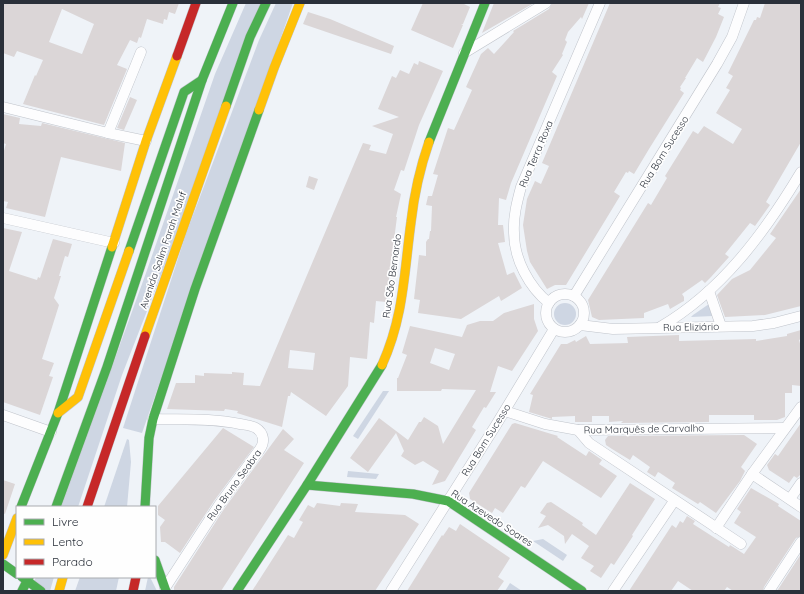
<svg xmlns="http://www.w3.org/2000/svg" width="804" height="594" font-family="Quicksand,sans-serif">
<style>
.green{fill:#ced6e3}
.building{fill:#dbd6d7;fill-rule:evenodd}
.lines{fill:none;stroke-linecap:round;stroke-linejoin:round}
.street-casing{stroke:#c0c4cb;stroke-width:11}
.fast-casing{stroke:#c0c4cb;stroke-width:10}
.slow-casing{stroke:#c0c4cb;stroke-width:10}
.jam-casing{stroke:#c0c4cb;stroke-width:10}
.street{stroke:#fdfdfe;stroke-width:10}
.fast{stroke:#4caf50;stroke-width:9}
.slow{stroke:#ffc107;stroke-width:9}
.jam{stroke:#c62828;stroke-width:9}
.labels{text-anchor:middle;dominant-baseline:central;stroke-width:3.5;stroke-linejoin:round;paint-order:stroke}
.street-label{font-size:10px;fill:#2a303a;stroke:#fefefe}
</style>
<rect width="100%" height="100%" fill="#eff3f8"/>
<g class="green">
<polygon points="246,3 261,3 163,270 122,375 78,507 61,507 146,273 215,74"/>
<polygon points="276,3 293,3 142,433 123,428 186,234 259,40"/>
<circle cx="565" cy="314" r="11"/>
<polygon points="709,304 713,316 691,317 693,315"/>
<polygon points="383,391 389,391 358,439 353,436"/>
<polygon points="127,439 129,440 131,462 127,507 104,507"/>
<polygon points="348,471 379,474 376,479 347,477"/>
<polygon points="543,539 567,555 563,561 533,541"/>
<polygon points="36,577 54,577 50,591 30,591"/>
<polygon points="80,577 119,577 116,591 75,591"/>
<polygon points="148,577 150,577 157,591 145,591"/>
<polygon points="510,583 522,591 505,591"/>
</g>
<g class="building">
<path d="M 3,3 L 179,3 L 175,14 L 169,12 L 167,20 L 164,19 L 163,24 L 147,19 L 141,38 L 139,37 L 137,43 L 130,40 L 117,65 L 127,69 L 104,125 L 23,104 L 35,75 L 36,76 L 43,60 L 17,51 L 14,57 L 3,53 ZM 62,9 L 94,24 L 82,54 L 49,42 Z"/>
<polygon points="423,3 462,3 470,7 463,24 461,24 463,25 453,48 411,30"/>
<polygon points="494,3 534,3 482,33"/>
<polygon points="552,3 589,3 582,19 581,17 568,32 565,40 567,42 562,54 563,55 552,72 557,76 511,183 506,200 499,198 498,225 503,225 505,242 498,243 507,275 514,272 522,288 501,301 499,296 461,319 418,313 420,300 414,299 419,255 426,256 426,242 428,239 429,239 430,231 431,231 432,206 426,205 428,196 432,196 438,175 433,174 448,128 454,130 472,90 466,87 481,54 488,48 494,54 514,32 513,31 549,9"/>
<polygon points="610,3 720,3 718,7 721,8 718,14 724,17 716,37 703,62 697,58 685,78 686,78 680,87 681,88 680,90 684,93 649,149 634,174 629,171 628,173 626,172 614,192 620,196 566,285 555,285 547,289 530,262 527,251 523,225 527,199 535,181 541,184 549,166 542,163"/>
<polygon points="765,3 801,3 801,142 766,202 770,205 755,226 750,223 725,254 729,257 711,277 705,283 702,280 682,294 684,297 684,301 682,302 670,309 668,304 644,313 644,318 599,320 592,317 588,300 648,203 651,205 667,178 665,176 693,131 698,134 704,126 733,144 742,129 716,113 730,90 726,88 733,76 728,73 754,20 756,20 757,17 760,18"/>
<polygon points="308,12 330,19 394,46 391,54 303,24"/>
<path d="M 419,61 L 443,71 L 419,125 L 404,171 L 401,170 L 394,190 L 401,194 L 396,217 L 397,217 L 386,302 L 376,301 L 374,323 L 370,322 L 367,359 L 350,357 L 348,386 L 326,416 L 291,392 L 290,396 L 288,396 L 282,427 L 237,413 L 238,411 L 225,409 L 224,411 L 167,409 L 176,383 L 195,383 L 195,375 L 204,376 L 204,373 L 232,374 L 232,372 L 244,373 L 243,385 L 260,386 L 363,143 L 371,145 L 369,150 L 386,154 L 393,134 L 372,126 L 399,117 L 378,109 L 392,76 L 396,78 L 400,70 L 409,74 L 414,63 L 418,65 ZM 290,350 L 315,353 L 313,370 L 288,368 Z"/>
<polygon points="130,97 137,100 124,130 117,128"/>
<polygon points="3,114 20,118 19,124 41,126 42,123 125,143 121,171 61,157 45,217 6,208 8,202 3,201 3,154 6,144 3,143"/>
<polygon points="309,176 318,179 314,190 306,187"/>
<polygon points="801,189 801,306 765,315 725,317 717,295 732,279 750,270 776,238 770,234"/>
<polygon points="3,228 22,232 9,271 37,280 38,277 40,278 53,239 72,244 68,257 65,256 59,276 61,276 54,298 59,305 42,359 54,363 49,376 53,377 40,415 3,402"/>
<path d="M 534,304 L 534,319 L 538,331 L 512,371 L 498,366 L 490,392 L 496,392 L 486,408 L 484,407 L 472,427 L 476,430 L 445,481 L 432,485 L 439,471 L 423,461 L 415,465 L 401,456 L 404,451 L 396,433 L 368,472 L 350,458 L 379,418 L 408,440 L 419,422 L 421,422 L 424,417 L 438,426 L 443,444 L 476,390 L 442,389 L 441,391 L 397,391 L 397,378 L 398,378 L 407,355 L 402,353 L 410,326 L 462,337 L 467,325 L 480,321 L 493,321 L 504,313 ZM 435,348 L 455,354 L 449,370 L 430,363 Z"/>
<polygon points="801,330 801,339 799,340 801,347 801,386 792,385 792,393 785,393 785,417 777,420 754,420 754,415 709,415 709,422 621,423 623,421 609,422 609,416 592,416 592,422 575,422 575,416 552,417 552,419 529,412 533,395 530,394 561,344 567,344 575,340 576,342 586,336 590,344 628,343 627,337 679,335 679,341 756,339 756,341 787,336 787,334"/>
<polygon points="515,423 558,436 557,437 586,456 589,451 602,460 599,464 617,476 601,498 543,461 525,488 521,486 503,513 495,508 492,513 470,499 469,493 512,424"/>
<polygon points="801,423 801,474 797,478 794,476 789,483 769,470 767,465 775,454 778,456"/>
<polygon points="223,428 254,447 214,501 180,553 165,542 161,542 160,527 165,520 158,515 158,506"/>
<polygon points="283,429 294,439 284,450 304,463 221,591 174,591 174,587 224,509"/>
<polygon points="744,435 757,444 741,467 745,471 740,481 716,513 700,502 698,504 672,488 675,483 660,473 658,472 655,477 647,472 650,467 633,455 630,460 612,449 606,445 605,440 608,436"/>
<polygon points="3,480 15,484 5,514 3,513"/>
<polygon points="630,483 655,499 632,535 633,536 614,565 611,563 601,578 590,571 594,566 581,558 589,546 572,534 565,544 564,536 548,525 538,528 546,516 540,513 547,503 551,502 583,523 582,525 596,535"/>
<polygon points="751,488 779,504 778,506 801,521 801,536 796,538 764,587 763,591 733,591 727,587 724,591 693,591 678,581 671,591 629,591 672,525 676,528 680,521 683,523 687,516 695,521 693,524 729,547 730,545 744,554 756,537 734,523 741,512 737,509"/>
<polygon points="317,503 340,506 341,503 358,504 355,512 405,515 419,524 375,591 252,591 288,535 294,538 303,522 299,520 308,505 314,508"/>
<polygon points="460,524 510,558 498,577 504,581 497,591 407,591 442,535 443,536 449,527 456,531"/>
<polygon points="801,554 801,591 777,591"/>
</g>
<g class="lines">
<defs>
<g id="street">
<polyline points="464,53 546,3"/>
<polyline points="3,107 108,133 146,141"/>
<polyline points="108,133 141,52"/>
<polyline points="3,218 114,243"/>
<polyline points="709,291 721,326"/>
<circle cx="565" cy="313" r="19"/>
<polyline points="574,296 717,64 732,37 744,3"/>
<path d="M 549,303 C 529,287 514,259 514,233 C 513,217 517,202 521,187 L 600,3"/>
<polyline points="580,325 613,329 753,326 774,323 801,316"/>
<path d="M 660,327 C 722,291 765,232 801,172"/>
<polyline points="505,411 545,424 578,430 785,428"/>
<polyline points="3,415 51,432"/>
<path d="M 153,419 C 182,420 211,418 240,424 C 245,425 251,425 256,428 C 264,433 265,442 260,449 L 219,505 L 165,588"/>
<polyline points="578,430 589,443 741,544"/>
<polyline points="752,474 801,507"/>
<polyline points="790,499 801,483"/>
<polyline points="716,528 752,474 801,407"/>
<polyline points="391,591 496,425 554,329"/>
<polyline points="613,591 674,501"/>
<polyline points="769,591 801,542"/>
</g>
<g id="fast">
<polyline points="226,106 250,37 266,3"/>
<polyline points="429,142 485,3"/>
<polyline points="129,251 184,92 202,80"/>
<polyline points="307,485 413,494 448,501 582,591"/>
<polyline points="21,507 58,413 112,247"/>
<polyline points="56,507 107,367 202,80 233,3"/>
<polyline points="145,507 149,438 153,419 195,289 259,110"/>
<polyline points="155,560 166,591"/>
<polyline points="3,564 17,574"/>
<polyline points="22,577 41,591"/>
<polyline points="22,591 29,577"/>
<polyline points="237,591 307,485 382,365"/>
</g>
<g id="slow">
<polyline points="259,110 274,68 300,3"/>
<polyline points="112,247 146,141 177,56"/>
<polyline points="145,336 226,106"/>
<path d="M 382,365 C 404,316 404,273 411,222 C 414,195 420,168 429,142"/>
<polyline points="58,413 78,397 129,251"/>
<polyline points="3,555 17,518"/>
<polyline points="59,591 63,577"/>
</g>
<g id="jam">
<polyline points="177,56 196,3"/>
<polyline points="87,507 145,336"/>
<polyline points="133,591 136,577"/>
</g>
</defs>
<use href="#street" class="street-casing"/>
<use href="#fast" class="fast-casing"/>
<use href="#slow" class="slow-casing"/>
<use href="#jam" class="jam-casing"/>
<use href="#street" class="street"/>
<use href="#fast" class="fast"/>
<use href="#slow" class="slow"/>
<use href="#jam" class="jam"/>
</g>
<g class="labels">
<g class="street-label">
<text transform="translate(664 152) rotate(-58)">Rua Bom Sucesso</text>
<text transform="translate(536 154) rotate(-67)">Rua Terra Roxa</text>
<text transform="translate(163 250) rotate(-71)">Avenida Salim Farah Maluf</text>
<text transform="translate(392 276) rotate(-82)">Rua São Bernardo</text>
<text transform="translate(691 327) rotate(-1)">Rua Eliziário</text>
<text transform="translate(644 429) rotate(-1)">Rua Marquês de Carvalho</text>
<text transform="translate(486 440) rotate(-58)">Rua Bom Sucesso</text>
<text transform="translate(234 485) rotate(-54)">Rua Bruno Seabra</text>
<text transform="translate(492 518) rotate(33)">Rua Azevedo Soares</text>
</g>
</g>
<rect width="804" height="594" fill="none" stroke="#2a303a" stroke-width="8"/>
<rect x="16" y="506" width="140" height="72" fill="#fefefe" stroke="#a9acb0"/>
<rect x="24" y="519" width="20" height="6" fill="#4caf50" stroke="#a9acb0"/>
<text x="52" y="526" font-size="12" fill="#2a303a">Livre</text>
<rect x="24" y="539" width="20" height="6" fill="#ffc107" stroke="#a9acb0"/>
<text x="52" y="546" font-size="12" fill="#2a303a">Lento</text>
<rect x="24" y="559" width="20" height="6" fill="#c62828" stroke="#a9acb0"/>
<text x="52" y="566" font-size="12" fill="#2a303a">Parado</text>
</svg>
